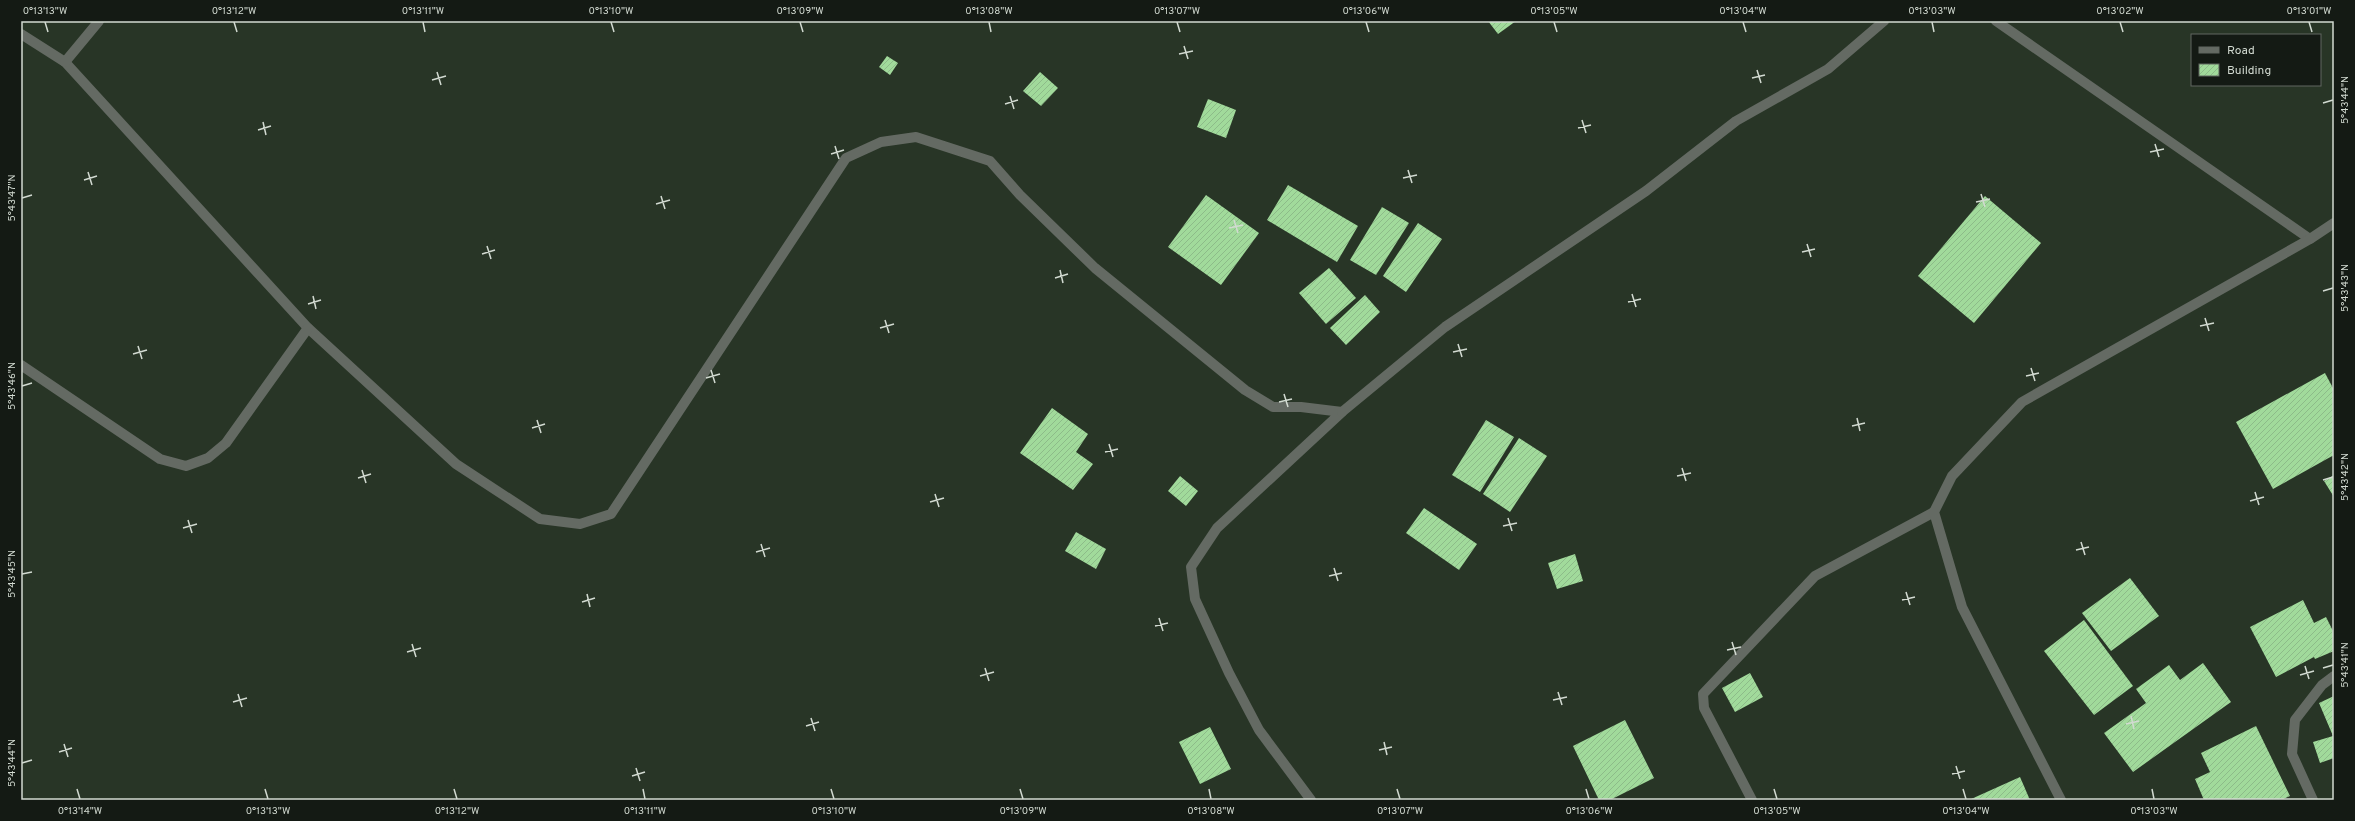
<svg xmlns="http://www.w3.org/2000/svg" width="2355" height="821" font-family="Overpass,sans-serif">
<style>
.building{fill:url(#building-hatch)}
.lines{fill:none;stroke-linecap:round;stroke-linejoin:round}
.minor{stroke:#646a63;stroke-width:10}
.ticks{fill:none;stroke:#d2dad1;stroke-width:1.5}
.neatline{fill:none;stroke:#d2dad1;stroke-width:1.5}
.ticks-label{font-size:10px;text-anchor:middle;fill:#d2dad1}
</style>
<defs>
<pattern id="building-hatch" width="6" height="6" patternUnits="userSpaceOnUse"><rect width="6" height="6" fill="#a1da9b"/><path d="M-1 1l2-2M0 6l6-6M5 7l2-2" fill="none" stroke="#8dbb89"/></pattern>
</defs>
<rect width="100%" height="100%" fill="#283526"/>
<g class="building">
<polygon points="1488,21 1516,21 1498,34"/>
<polygon points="887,56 898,63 890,75 879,67"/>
<polygon points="1040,72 1058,88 1041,106 1023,91"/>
<polygon points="1208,99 1236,110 1226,138 1197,127"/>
<polygon points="1288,185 1358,226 1337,262 1267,220"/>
<polygon points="1206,195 1259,233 1221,285 1168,247"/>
<polygon points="1985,196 2041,243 1974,323 1918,276"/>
<polygon points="1382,207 1409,223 1376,275 1350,260"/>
<polygon points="1418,223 1442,239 1406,292 1383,276"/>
<polygon points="1329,268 1356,298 1326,324 1299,293"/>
<polygon points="1365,295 1380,312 1346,345 1330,328"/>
<polygon points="2325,373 2334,390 2334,455 2273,489 2236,422"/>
<polygon points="1052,408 1088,434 1076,452 1093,464 1073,490 1020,453"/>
<polygon points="1486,420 1514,437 1480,492 1452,475"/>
<polygon points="1519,438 1547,456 1510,512 1483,494"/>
<polygon points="2334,475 2334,497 2324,481"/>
<polygon points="1180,476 1198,491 1186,506 1168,491"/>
<polygon points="1424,508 1477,544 1459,570 1406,533"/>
<polygon points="1076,532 1106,549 1096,569 1065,551"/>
<polygon points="1575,554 1583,581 1557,589 1548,563"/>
<polygon points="2130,578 2159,616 2111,651 2082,613"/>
<polygon points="2303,600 2314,623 2326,617 2334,633 2334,651 2315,659 2314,657 2276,677 2250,627"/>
<polygon points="2084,620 2133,686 2094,715 2044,651"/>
<polygon points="2203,663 2231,702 2133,772 2104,733 2146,703 2136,689 2169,665 2180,680"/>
<polygon points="1750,673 1763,697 1735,712 1722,688"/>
<polygon points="2334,696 2334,758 2320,763 2313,742 2333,736 2319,703"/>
<polygon points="1625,720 1654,778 1610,800 1599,800 1573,746"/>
<polygon points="2256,726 2290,796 2281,800 2204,800 2195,779 2210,772 2201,753"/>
<polygon points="1210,727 1231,769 1200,784 1179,742"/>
<polygon points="2020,777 2030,800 1969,800"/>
</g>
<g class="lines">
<g class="minor">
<polyline points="1996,21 2310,239"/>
<polyline points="21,34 65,62 308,328 456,464 540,519 580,524 611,514 846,158 881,142 916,137 990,161 1020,195 1095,268 1245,390 1273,407 1301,407 1342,412 1217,528 1191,567 1195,599 1229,673 1259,730 1311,800"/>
<polyline points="65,62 99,21"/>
<polyline points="21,365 160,459 186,466 208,458 226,443 308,328"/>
<polyline points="1342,412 1445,327 1646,191 1736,121 1828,69 1884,21"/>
<polyline points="1752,800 1704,708 1703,694 1815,576 1934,512"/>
<polyline points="2061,800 1962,607 1934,512 1952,476 2022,402 2310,239 2334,223"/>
<polyline points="2313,800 2292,754 2295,720 2322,685 2334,676"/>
</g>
</g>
<path class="ticks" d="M 45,22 L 48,32M 234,22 L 237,32M 423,22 L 425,32M 611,22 L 614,32M 800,22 L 803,32M 989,22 L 991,32M 1177,22 L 1180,32M 1366,22 L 1369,32M 1554,22 L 1557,32M 1743,22 L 1746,32M 1932,22 L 1934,32M 2120,22 L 2123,32M 2309,22 L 2312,32M 1184,46 L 1188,59M 1179,54 L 1193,51M 1757,70 L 1761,83M 437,72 L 441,85M 1752,78 L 1765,75M 432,80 L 446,76M 1010,96 L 1014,109M 2323,103 L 2333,100M 1005,104 L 1018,100M 1582,120 L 1586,133M 263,122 L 266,135M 1578,128 L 1591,125M 258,130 L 271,126M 2155,144 L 2159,157M 835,146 L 839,159M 2150,152 L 2164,149M 831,154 L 844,150M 1408,170 L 1412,183M 88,172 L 92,185M 1403,178 L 1417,175M 84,180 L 97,176M 1981,194 L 1985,207M 661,196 L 665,209M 22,198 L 32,195M 1976,202 L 1990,199M 656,204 L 670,200M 1234,220 L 1238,233M 1229,228 L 1243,225M 1807,244 L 1811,257M 487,246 L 491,259M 1802,252 L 1815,249M 482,254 L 495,250M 1060,270 L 1063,283M 1055,278 L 1068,274M 2323,291 L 2333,288M 1632,294 L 1636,307M 313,296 L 316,309M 1628,302 L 1641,299M 308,304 L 321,300M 2205,318 L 2209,331M 885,320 L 889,333M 2200,326 L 2214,323M 880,328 L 894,324M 1458,344 L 1462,357M 138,346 L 142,359M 1453,352 L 1467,349M 133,354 L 147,350M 2031,368 L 2035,381M 711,370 L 715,383M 2026,376 L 2039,373M 706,378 L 720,374M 22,386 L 32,383M 1284,394 L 1288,407M 1279,402 L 1292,399M 1857,418 L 1860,431M 537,420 L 541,433M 1852,426 L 1865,423M 532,428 L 545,424M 1109,444 L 1113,457M 1105,452 L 1118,449M 1682,468 L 1686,481M 362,470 L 366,483M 1677,476 L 1691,473M 358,478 L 371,474M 2323,480 L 2333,477M 2255,492 L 2259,505M 935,494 L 939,507M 2250,501 L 2264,497M 930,502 L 944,498M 1508,518 L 1512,531M 188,520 L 192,533M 1503,526 L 1517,523M 183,528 L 197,524M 2081,542 L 2085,555M 761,544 L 765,557M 2076,550 L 2089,547M 756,552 L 770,548M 1334,568 L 1338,581M 22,574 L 32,572M 1329,576 L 1342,573M 1906,592 L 1910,605M 587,594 L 590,607M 1902,600 L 1915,597M 582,602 L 595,598M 1159,618 L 1163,631M 1155,626 L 1168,623M 1732,642 L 1736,655M 412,644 L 416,657M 1727,650 L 1741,647M 407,652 L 421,648M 2305,666 L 2309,679M 985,668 L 989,681M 2323,668 L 2333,665M 2300,675 L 2314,671M 980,676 L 994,672M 1558,692 L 1562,705M 238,694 L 242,707M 1553,700 L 1567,697M 233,702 L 247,698M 2131,716 L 2134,729M 811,718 L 815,731M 2126,724 L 2139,721M 806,726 L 819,722M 1384,742 L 1387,755M 64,744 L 68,757M 1379,750 L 1392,747M 59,752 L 72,748M 22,763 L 32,760M 1956,766 L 1960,779M 636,768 L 640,781M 1952,774 L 1965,771M 632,776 L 645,772M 77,789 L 80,799M 265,789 L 268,799M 454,789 L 457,799M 643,789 L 645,799M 831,789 L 834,799M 1020,789 L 1023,799M 1209,789 L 1211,799M 1397,789 L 1400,799M 1586,789 L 1589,799M 1774,789 L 1777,799M 1963,789 L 1966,799M 2152,789 L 2154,799"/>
<rect width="2355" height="821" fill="none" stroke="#141a14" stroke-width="44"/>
<rect x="2191" y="34" width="130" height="52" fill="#141a14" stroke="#606760"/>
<rect x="2199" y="47" width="20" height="6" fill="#646a63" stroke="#606760"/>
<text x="2227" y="54" font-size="12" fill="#d2dad1">Road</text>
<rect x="2199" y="64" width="20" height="12" fill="url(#building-hatch)" stroke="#606760"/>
<text x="2227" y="74" font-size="12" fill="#d2dad1">Building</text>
<rect x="22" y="22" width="2311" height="777" class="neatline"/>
<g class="ticks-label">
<text x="45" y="14">0°13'13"W</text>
<text x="234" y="14">0°13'12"W</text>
<text x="423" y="14">0°13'11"W</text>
<text x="611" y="14">0°13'10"W</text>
<text x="800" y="14">0°13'09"W</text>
<text x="989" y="14">0°13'08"W</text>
<text x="1177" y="14">0°13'07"W</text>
<text x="1366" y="14">0°13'06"W</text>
<text x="1554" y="14">0°13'05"W</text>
<text x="1743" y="14">0°13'04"W</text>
<text x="1932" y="14">0°13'03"W</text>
<text x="2120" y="14">0°13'02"W</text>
<text x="2309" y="14">0°13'01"W</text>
<text transform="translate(2344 100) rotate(-90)" y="4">5°43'44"N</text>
<text transform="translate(11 198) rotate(-90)" y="4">5°43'47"N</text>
<text transform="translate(2344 288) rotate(-90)" y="4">5°43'43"N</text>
<text transform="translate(11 386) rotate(-90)" y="4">5°43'46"N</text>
<text transform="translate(2344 477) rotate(-90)" y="4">5°43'42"N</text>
<text transform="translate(11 574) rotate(-90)" y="4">5°43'45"N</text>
<text transform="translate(2344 665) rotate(-90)" y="4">5°43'41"N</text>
<text transform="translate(11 763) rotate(-90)" y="4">5°43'44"N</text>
<text x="80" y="814">0°13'14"W</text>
<text x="268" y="814">0°13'13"W</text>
<text x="457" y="814">0°13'12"W</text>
<text x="645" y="814">0°13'11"W</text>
<text x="834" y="814">0°13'10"W</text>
<text x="1023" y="814">0°13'09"W</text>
<text x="1211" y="814">0°13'08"W</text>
<text x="1400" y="814">0°13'07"W</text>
<text x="1589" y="814">0°13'06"W</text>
<text x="1777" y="814">0°13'05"W</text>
<text x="1966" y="814">0°13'04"W</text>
<text x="2154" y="814">0°13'03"W</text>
</g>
</svg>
